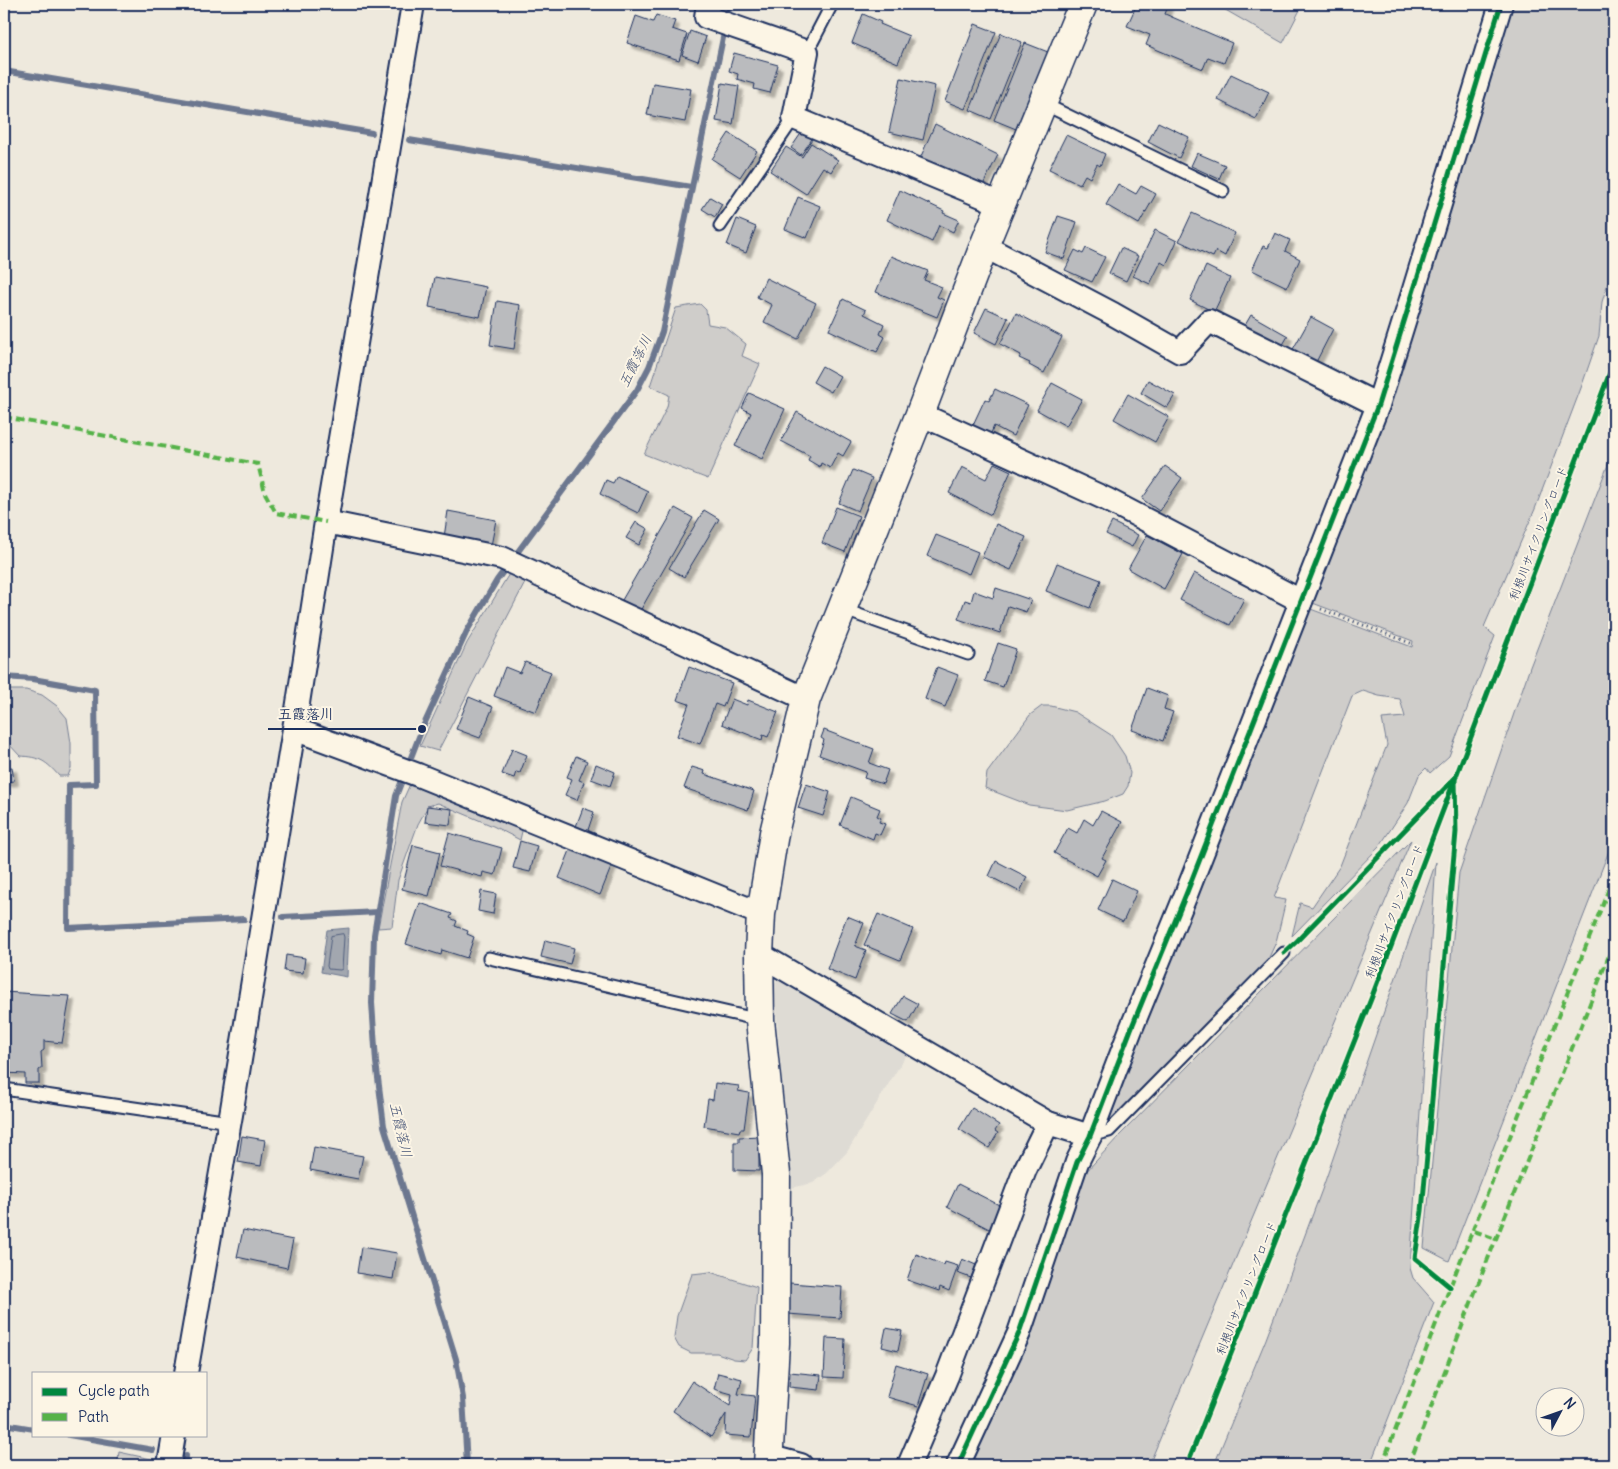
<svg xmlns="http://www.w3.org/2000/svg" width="1618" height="1469" font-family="Delius,'Klee One',sans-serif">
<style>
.built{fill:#dedbd4}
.green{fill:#cfcdca;stroke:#757e94}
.water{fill:#a2a7af;stroke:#6c778f}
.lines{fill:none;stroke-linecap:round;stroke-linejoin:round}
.shore{stroke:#515f7e;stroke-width:1}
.stream{stroke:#6c778f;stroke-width:6}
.building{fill:#babbbe;stroke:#1b2f5e;filter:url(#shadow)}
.lane-casing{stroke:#1b2f5e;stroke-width:15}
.street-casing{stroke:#1b2f5e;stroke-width:26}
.secondary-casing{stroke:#1b2f5e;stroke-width:31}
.path{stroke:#1b2f5e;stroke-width:3;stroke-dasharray:1 4;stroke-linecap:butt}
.lane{stroke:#fcf5e5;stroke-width:11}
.street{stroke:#fcf5e5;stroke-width:22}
.secondary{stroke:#fcf5e5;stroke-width:28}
.quiet{stroke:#55b248;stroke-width:4;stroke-dasharray:8 4;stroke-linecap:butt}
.cycleway-casing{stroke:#fcf5e5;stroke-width:8}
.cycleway{stroke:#00873e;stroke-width:5}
.labels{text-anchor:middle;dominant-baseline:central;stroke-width:4;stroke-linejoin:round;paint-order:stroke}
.street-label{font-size:12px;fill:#1b2f5e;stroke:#fcf5e5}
.water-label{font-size:14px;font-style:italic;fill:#445376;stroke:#fcf5e5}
.leader{fill:none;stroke:#1b2f5e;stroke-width:2}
.callout-dot{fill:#1b2f5e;stroke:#fcf5e5;stroke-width:2}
.callout-label{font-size:14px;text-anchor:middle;font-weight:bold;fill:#1b2f5e;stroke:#fcf5e5;stroke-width:4;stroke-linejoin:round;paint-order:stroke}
</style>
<defs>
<filter id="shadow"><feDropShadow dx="4.5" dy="4.5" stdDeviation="1" flood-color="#0004"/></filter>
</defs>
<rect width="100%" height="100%" fill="#eee9dd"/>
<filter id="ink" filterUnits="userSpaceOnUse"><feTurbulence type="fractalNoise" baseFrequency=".02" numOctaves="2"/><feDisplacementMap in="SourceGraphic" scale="10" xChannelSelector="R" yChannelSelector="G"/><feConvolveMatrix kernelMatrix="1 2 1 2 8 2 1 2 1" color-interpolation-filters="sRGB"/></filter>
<g filter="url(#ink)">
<polygon class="built" points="781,975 908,1052 847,1152 827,1173 813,1183 791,1188 774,984"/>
<g class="green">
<polygon points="1215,4 1303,4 1283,43"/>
<polygon points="1512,4 1614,4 1614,263 1602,302 1599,336 1581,388 1535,509 1484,627 1495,636 1449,756 1430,773 1426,768 1419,775 1408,803 1379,847 1292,936 1300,903 1312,907 1340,866 1387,745 1382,719 1405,717 1400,699 1379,696 1363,691 1352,696 1274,898 1286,900 1276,942 1266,964 1107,1124 1105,1120 1308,608 1412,647 1413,641 1310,602 1384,417"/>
<polygon points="700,304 706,310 708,324 725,327 746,344 742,356 760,364 708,479 644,454 667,407 669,395 650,386 676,308"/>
<polygon points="1614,449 1614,838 1449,1261 1424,1248 1459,873 1530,667"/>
<polygon points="512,569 528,577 438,751 420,746 467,643"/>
<path d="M 4,690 L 26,690 L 42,695 L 57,706 L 67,718 L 71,743 L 71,768 L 68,776 L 59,776 C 46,761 40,757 20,756 L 7,742 L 4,735 Z"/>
<polygon points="1042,706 1051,706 1075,712 1111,735 1125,756 1130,773 1128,786 1123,794 1105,801 1067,810 1029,805 985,788 987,773 1030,715"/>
<polygon points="411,782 523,827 520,840 493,826 438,803 428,806 418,824 398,880 392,927 378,928 402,802"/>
<polygon points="1411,840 1149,1465 970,1465 1031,1336 1083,1175 1119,1136"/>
<polygon points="1436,862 1410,1268 1413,1278 1434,1302 1370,1465 1214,1465 1266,1339 1323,1187"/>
<polygon points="710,1272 757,1287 753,1348 745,1360 734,1359 717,1353 691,1353 679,1347 674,1338 677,1316 692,1274"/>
<polygon points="119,1452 151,1459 155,1465 117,1465"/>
</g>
<polygon class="water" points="349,928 347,977 321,972 327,930"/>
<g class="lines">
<polygon class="shore" points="343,934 344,937 342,969 340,970 328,969 327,966 331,936"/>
<g class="stream">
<polyline points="4,71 372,133"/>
<polyline points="409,140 691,187"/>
<polyline points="4,677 33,679 95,690 96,784 69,785 68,928 244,919"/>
<polyline points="283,917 377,912"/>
<polyline points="4,1424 34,1429"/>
<polyline points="69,1435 153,1450"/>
<polyline points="185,1465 186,1456"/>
<polyline points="467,1465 463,1398 456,1359 384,1126 376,1062 372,1003 374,935 396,796 422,729 467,631 497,580 637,390 649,367 662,332 730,4"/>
</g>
</g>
<g class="building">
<polygon points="1137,4 1162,4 1168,6 1165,14 1232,43 1224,63 1208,57 1203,69 1146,45 1150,35 1127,26"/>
<polygon points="863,14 881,22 880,24 909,36 898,63 852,43"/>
<polygon points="656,15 675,21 672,29 687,34 679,60 627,43 636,16 653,22"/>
<polygon points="975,24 996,32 965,109 945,101"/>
<polygon points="690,31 706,37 698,61 682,55"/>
<polygon points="1001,33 1022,42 991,119 970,110"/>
<polygon points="1025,43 1048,52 1016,129 994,120"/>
<polygon points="734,53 778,65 770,93 754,89 755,84 737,79 738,74 729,71"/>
<polygon points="1231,74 1269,92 1256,119 1218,100"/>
<polygon points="901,78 935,86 923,140 889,132"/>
<polygon points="653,83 691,89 685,122 647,115"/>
<polygon points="722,83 739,86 733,124 716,121"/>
<polygon points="1158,122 1189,137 1179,158 1148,142"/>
<polygon points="935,124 998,155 982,187 919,161"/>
<polygon points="802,132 812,139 801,155 791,148"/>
<polygon points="729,133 757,151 740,177 712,159"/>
<polygon points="1066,135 1105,154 1100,166 1097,164 1090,178 1085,175 1080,184 1049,169"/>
<polygon points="811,143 838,160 831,172 823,167 806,194 770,171 786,147 802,157"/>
<polygon points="1197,153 1225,165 1219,179 1191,166"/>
<polygon points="1118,184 1136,194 1141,186 1156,194 1139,224 1106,205"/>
<polygon points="900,190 944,211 943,213 959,220 953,232 939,225 932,242 887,220"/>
<polygon points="710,197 722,204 715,217 702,209"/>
<polygon points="798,197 820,206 807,238 785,229"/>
<polygon points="1192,213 1235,233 1225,256 1216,251 1213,257 1179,241"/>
<polygon points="1058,216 1077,222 1064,259 1045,252"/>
<polygon points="737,219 756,227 746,253 727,245"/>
<polygon points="1155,230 1177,241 1166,265 1161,262 1150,284 1133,276"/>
<polygon points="1275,233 1290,240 1285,251 1300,259 1287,287 1252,270 1263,246 1268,248"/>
<polygon points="1086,248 1105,257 1092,282 1065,270 1075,250 1083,254"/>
<polygon points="1121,248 1138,256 1126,281 1109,273"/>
<polygon points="891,256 928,271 924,280 942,287 937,297 944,300 937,317 876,292"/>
<polygon points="1206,266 1230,278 1214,312 1190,300"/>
<polygon points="435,277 486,287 480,317 429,307"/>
<polygon points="766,278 816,303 798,339 764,322 772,305 757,297"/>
<polygon points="843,299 866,310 864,314 884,324 880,334 885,337 877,352 829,330"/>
<polygon points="497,301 520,305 514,349 490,345"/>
<polygon points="986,308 1008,318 996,344 974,333"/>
<polygon points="1016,313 1062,337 1044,373 1029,365 1030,363 1019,358 1021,355 1000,344"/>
<polygon points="1251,315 1288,336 1281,348 1244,327"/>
<polygon points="1311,317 1333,329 1315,364 1292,351"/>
<polygon points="822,366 840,376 831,392 813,382"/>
<polygon points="1148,380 1175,395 1167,408 1141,393"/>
<polygon points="1052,383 1082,399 1066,426 1037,410"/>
<polygon points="995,389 1028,405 1013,436 994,426 989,438 971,429 985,399 989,401"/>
<polygon points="749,393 785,409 762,459 735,446 751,413 742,408"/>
<polygon points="1128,394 1169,417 1155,442 1114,419"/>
<polygon points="797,412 851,442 843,456 838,453 830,468 821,463 820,467 808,460 810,456 781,441"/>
<polygon points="994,463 1011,471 991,515 949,493 962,467 986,479"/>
<polygon points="1165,466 1182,478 1159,511 1142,499"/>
<polygon points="853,470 872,478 858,511 839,503"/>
<polygon points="617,476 648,491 638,513 600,494 606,480 613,483"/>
<polygon points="836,507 859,516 845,552 822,543"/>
<polygon points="675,508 693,518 640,611 622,600"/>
<polygon points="704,510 719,519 684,577 669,568"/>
<polygon points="448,511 496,520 491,546 444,537"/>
<polygon points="636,522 648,529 639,545 626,538"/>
<polygon points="1112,522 1138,535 1132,547 1106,534"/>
<polygon points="996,524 1026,537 1011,570 982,557"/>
<polygon points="936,535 978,552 969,574 927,556"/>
<polygon points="1147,535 1183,554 1164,589 1128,569"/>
<polygon points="1057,563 1101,580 1090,608 1046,591"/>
<polygon points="1194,573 1244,599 1230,625 1180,600"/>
<polygon points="996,588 1031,600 1026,612 1008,606 1000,633 958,619 965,600 971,602 974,591 993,598"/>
<polygon points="998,643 1016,649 1003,687 985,681"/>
<polygon points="525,662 551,672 536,712 494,696 505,667 520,673"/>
<polygon points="689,667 732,683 723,707 715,704 700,744 677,736 689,704 677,700"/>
<polygon points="937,667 958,675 945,707 925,699"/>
<polygon points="1147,688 1168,696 1164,709 1173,712 1163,741 1132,730"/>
<polygon points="469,697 493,707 480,738 456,729"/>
<polygon points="732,699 747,705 748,700 778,712 768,737 763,735 762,740 722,724"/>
<polygon points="824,730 874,749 869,763 888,770 883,784 864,778 866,772 819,755 824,740 821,738"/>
<polygon points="512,749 527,755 520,773 516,772 514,778 502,774"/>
<polygon points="576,756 587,761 579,780 584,782 577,800 565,795 572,779 567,777"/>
<polygon points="596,764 615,772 610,786 591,779"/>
<polygon points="12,767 14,781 4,782 4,768"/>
<polygon points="692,767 705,771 704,774 754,791 748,810 684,788"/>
<polygon points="806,784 830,792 823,816 798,808"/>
<polygon points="851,797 880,809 877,816 881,818 879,822 885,824 880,835 875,833 873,839 840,825"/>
<polygon points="427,806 452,809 450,825 425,822"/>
<polygon points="583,808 594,812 587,833 575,829"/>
<polygon points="1101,811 1122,822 1102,858 1106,860 1097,876 1054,853 1068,828 1077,833 1084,819 1093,825"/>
<polygon points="449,833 502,848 495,875 483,872 482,877 440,866"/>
<polygon points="520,841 537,846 530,872 513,868"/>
<polygon points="413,845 440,852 429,896 402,889"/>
<polygon points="571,848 612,865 600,895 559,878"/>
<polygon points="996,861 1027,877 1020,892 989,876"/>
<polygon points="1112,879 1137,891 1123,922 1098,910"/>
<polygon points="481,891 496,894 493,914 478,911"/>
<polygon points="420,903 452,914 450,918 457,921 455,926 468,931 467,934 474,937 467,958 442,950 441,955 406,944"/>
<polygon points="878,914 913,929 900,960 864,945"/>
<polygon points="847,916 864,923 855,946 866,950 855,980 827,969"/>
<polygon points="545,940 574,948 570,964 541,957"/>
<polygon points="286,955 305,958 303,973 284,971"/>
<polygon points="4,992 70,996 62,1043 44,1041 44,1050 41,1052 42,1068 39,1070 39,1083 25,1083 25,1074 4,1073"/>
<polygon points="903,996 918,1004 908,1022 892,1014"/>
<polygon points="715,1083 739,1086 738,1091 749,1093 744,1129 740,1129 739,1132 704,1126 708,1099 713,1100"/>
<polygon points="972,1108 999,1125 995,1131 998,1133 989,1148 959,1129"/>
<polygon points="242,1136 265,1140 261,1166 238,1162"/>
<polygon points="759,1136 759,1171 734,1170 734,1142 739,1142 739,1137"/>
<polygon points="314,1147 363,1156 358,1179 310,1170"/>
<polygon points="958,1184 1003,1207 991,1230 947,1207"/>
<polygon points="243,1230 293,1240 287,1268 237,1257"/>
<polygon points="361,1247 397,1253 393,1279 357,1273"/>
<polygon points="916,1254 944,1265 945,1262 958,1266 949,1291 940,1287 939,1291 907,1280"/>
<polygon points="962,1259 976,1265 971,1278 957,1273"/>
<polygon points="790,1283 842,1287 840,1318 788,1314"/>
<polygon points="886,1328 902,1331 898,1351 882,1347"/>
<polygon points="826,1338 845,1339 843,1378 824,1377"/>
<polygon points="896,1364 928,1374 918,1406 887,1397"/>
<polygon points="790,1372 821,1375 819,1390 789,1387"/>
<polygon points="718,1373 742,1379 738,1394 755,1396 751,1437 725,1435 726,1414 711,1437 673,1411 692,1381 730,1406 732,1394 714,1389"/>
</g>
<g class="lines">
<defs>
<g id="lane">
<polyline points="807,52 832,4"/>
<polyline points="1042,103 1223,191"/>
<polyline points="720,226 794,118"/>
<polyline points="842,609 968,654"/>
<polyline points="489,958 760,1020"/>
<polyline points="4,1089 230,1122"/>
<polyline points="1090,1136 1109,1131 1284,953"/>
</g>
<g id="street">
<polyline points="708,4 706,17 807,52 794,118 1001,204"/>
<polyline points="984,246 1113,314 1180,352 1209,321 1378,405"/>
<polyline points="920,414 1106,499 1301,601"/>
<polyline points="326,522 502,558 806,699"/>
<polyline points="294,729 418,775 761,914"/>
<polyline points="759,954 1048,1123 1090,1136"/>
<polyline points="186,1373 232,1109 294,729 326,522 413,4"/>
<polyline points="768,1456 801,1465"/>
<polyline points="169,1465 174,1435"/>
<polyline points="909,1465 947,1376 1025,1170 1048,1123"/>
<polyline points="958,1465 1019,1333 1077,1162 1090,1136 1131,1029 1187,892 1378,405 1412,296 1501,4"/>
</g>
<polyline id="secondary" points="768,1465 775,1343 776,1174 760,1020 759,954 761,914 774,833 806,699 920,414 984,246 1083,4"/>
</defs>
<use href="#lane" class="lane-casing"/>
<use href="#street" class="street-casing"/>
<use href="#secondary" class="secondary-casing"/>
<polyline class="path" points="1321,609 1413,644"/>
<use href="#lane" class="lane"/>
<use href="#street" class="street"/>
<use href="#secondary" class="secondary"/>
<g class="quiet">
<polyline points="4,417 258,464 265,493 276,513 326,522"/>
<polyline points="1474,1231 1496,1239"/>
<polyline points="1382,1465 1450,1287 1614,876"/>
<polyline points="1409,1465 1482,1274 1614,943"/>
</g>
<defs>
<g id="cycleway">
<polyline points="1284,953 1297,941 1455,778 1456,832 1422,1211 1415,1258 1450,1287"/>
<polyline points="958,1465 1019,1333 1077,1162 1090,1136 1131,1029 1187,892 1378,405 1412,296 1501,4"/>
<polyline points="1187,1465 1371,999 1614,362"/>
</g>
</defs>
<use href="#cycleway" class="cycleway-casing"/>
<use href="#cycleway" class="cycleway"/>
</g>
</g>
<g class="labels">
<g class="street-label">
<text transform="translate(1538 533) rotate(-69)">利根川サイクリングロード</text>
<text transform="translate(1394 911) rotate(-69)">利根川サイクリングロード</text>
<text transform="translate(1246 1288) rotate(-68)">利根川サイクリングロード</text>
</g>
<g class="water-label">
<text transform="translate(635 361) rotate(-64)">五霞落川</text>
<text transform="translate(401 1130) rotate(77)">五霞落川</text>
</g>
</g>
<path class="leader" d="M422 729L344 729H268"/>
<circle class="callout-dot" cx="422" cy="729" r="5"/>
<g class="callout-label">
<text x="306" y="719">五霞落川</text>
</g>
<rect width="1618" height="1469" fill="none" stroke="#fcf5e5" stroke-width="20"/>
<rect x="10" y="10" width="1598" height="1449" fill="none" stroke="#1b2f5e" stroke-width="2" filter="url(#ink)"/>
<rect x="32" y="1372" width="175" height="65" fill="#fcf5e5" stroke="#a2a6af"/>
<rect x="42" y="1388" width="25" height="8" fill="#00873e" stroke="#a2a6af"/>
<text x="78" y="1396" font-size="15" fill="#1b2f5e">Cycle path</text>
<rect x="42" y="1413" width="25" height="8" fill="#55b248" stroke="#a2a6af"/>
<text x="78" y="1422" font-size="15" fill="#1b2f5e">Path</text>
<g transform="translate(1560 1412) rotate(49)"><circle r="24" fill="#fcf5e5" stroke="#a2a6af"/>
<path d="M0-4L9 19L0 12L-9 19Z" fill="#1b2f5e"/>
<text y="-8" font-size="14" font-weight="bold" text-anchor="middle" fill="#1b2f5e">N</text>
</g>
</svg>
